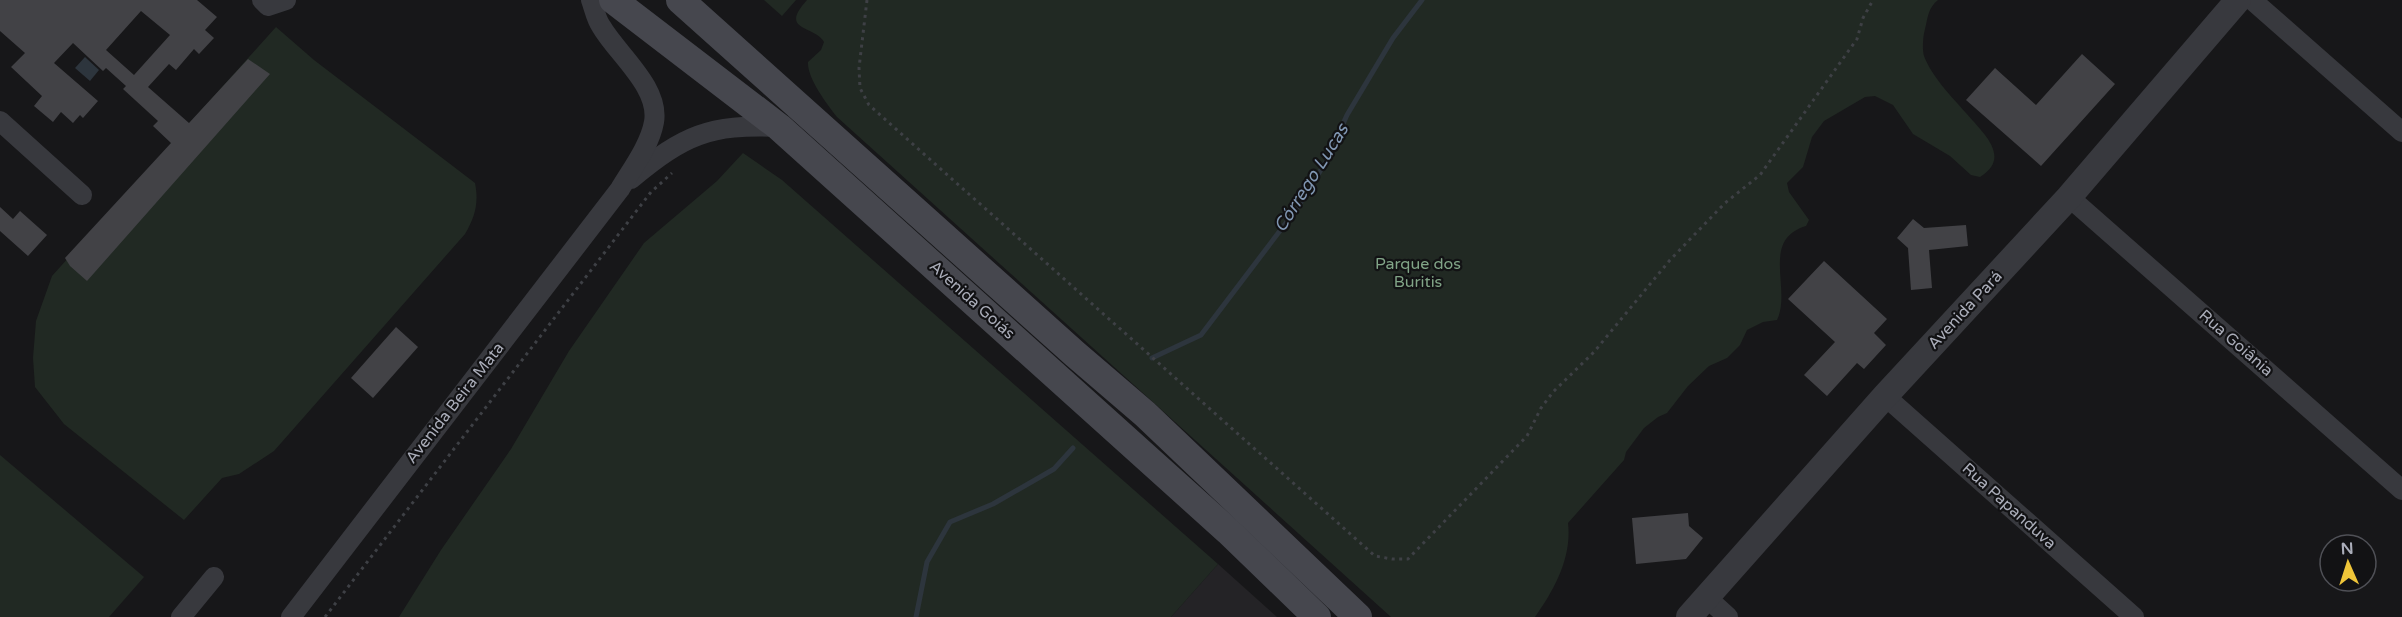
<svg xmlns="http://www.w3.org/2000/svg" width="2402" height="617" font-family="'Varela Round',sans-serif">
<style>
.built{fill:#242326}
.green{fill:#212923}
.water{fill:#2d353d}
.lines{fill:none;stroke-linecap:round;stroke-linejoin:round}
.stream{stroke:#2d353d;stroke-width:5}
.building{fill:#424246;fill-rule:evenodd}
.path{stroke:#3e4045;stroke-width:3;stroke-dasharray:3 4.5;stroke-linecap:butt}
.minor{stroke:#38393e;stroke-width:20}
.tertiary{stroke:#38393e;stroke-width:26}
.secondary{stroke:#46474e;stroke-width:28}
.labels{text-anchor:middle;dominant-baseline:central;stroke-width:4.5;stroke-linejoin:round;paint-order:stroke}
.park-label{font-size:16px;fill:#81a487;stroke:#121214}
.street-label{font-size:16px;fill:#aaadb9;stroke:#121214}
.water-label{font-size:18px;font-style:italic;fill:#8197b3;stroke:#121214}
</style>
<rect width="100%" height="100%" fill="#171719"/>
<polygon class="built" points="1218,564 1277,617 1171,617"/>
<g class="green">
<polygon points="764,0 796,0 782,16"/>
<path d="M 807,0 L 1938,0 C 1928,8 1928,17 1925,29 C 1923,36 1922,49 1924,56 C 1932,77 1952,97 1966,113 C 1981,131 2013,157 1980,177 L 1971,175 L 1950,156 L 1913,134 L 1893,105 L 1875,96 L 1865,97 L 1824,121 L 1812,137 L 1803,167 L 1787,183 L 1789,192 L 1809,220 L 1806,226 C 1760,240 1792,289 1777,320 L 1763,322 L 1747,330 L 1740,345 L 1727,358 L 1709,366 L 1688,386 L 1667,413 L 1658,417 L 1644,428 L 1626,452 L 1624,460 L 1568,523 C 1572,557 1555,589 1535,617 L 1391,617 L 837,117 C 827,104 807,78 808,62 L 821,50 L 824,42 C 815,25 778,32 807,0 Z"/>
<path d="M 276,27 L 314,60 L 475,183 C 479,203 475,217 465,234 L 274,451 L 239,474 L 222,478 L 184,520 L 64,424 L 35,387 L 33,358 L 36,321 L 52,276 Z"/>
<polygon points="743,153 782,180 1218,564 1171,617 399,617 441,550 511,449 569,351 644,243 717,181"/>
<polygon points="0,455 144,577 109,617 0,617"/>
</g>
<polygon class="water" points="85,57 99,70 90,81 75,68"/>
<g class="lines">
<g class="stream">
<polyline points="1152,358 1201,335 1298,207 1327,160 1347,115 1393,38 1422,0"/>
<polyline points="916,617 927,562 950,522 993,504 1054,469 1073,448"/>
</g>
</g>
<g class="building">
<path d="M 0,0 L 197,0 L 217,17 L 205,30 L 214,38 L 199,54 L 194,49 L 176,70 L 169,64 L 148,87 L 189,123 L 248,59 L 270,74 L 87,281 L 70,266 L 65,258 L 171,143 L 153,126 L 158,121 L 123,89 L 126,86 L 106,68 L 103,71 L 73,43 L 54,63 L 98,101 L 83,118 L 80,115 L 73,123 L 61,112 L 53,122 L 34,106 L 42,96 L 11,67 L 25,53 L 0,31 ZM 141,11 L 170,35 L 134,75 L 106,50 Z"/>
<polygon points="2082,54 2115,84 2041,166 1966,100 1995,68 2036,105"/>
<polygon points="0,207 13,219 20,211 47,235 28,256 0,231"/>
<polygon points="1913,219 1924,228 1966,225 1968,246 1929,250 1932,288 1911,290 1908,248 1897,238"/>
<polygon points="1824,261 1887,319 1874,333 1886,345 1864,369 1857,363 1827,396 1804,375 1835,342 1788,299"/>
<polygon points="396,327 418,347 373,398 351,378"/>
<polygon points="1688,513 1689,526 1703,538 1686,559 1636,564 1632,518"/>
</g>
<g class="lines">
<g class="path">
<polyline points="867,0 859,68 860,88 869,105 1375,556 1392,559 1408,559 1527,436 1541,408 1553,392 1594,352 1670,260 1725,203 1760,175 1857,39 1863,18 1873,0"/>
<polyline points="325,617 651,192 672,173"/>
</g>
<g class="minor">
<polyline points="262,0 268,6 286,0"/>
<polyline points="2252,0 2402,132"/>
<polyline points="0,121 82,195"/>
<path d="M 631,179 C 684,135 709,124 779,127"/>
<polyline points="2069,197 2402,490"/>
<polyline points="1885,396 2134,617"/>
<polyline points="1706,597 1728,617"/>
<polyline points="181,617 214,577"/>
<path d="M 291,617 L 620,189 C 632,169 650,145 654,122 C 660,87 617,54 601,26 C 596,19 594,8 591,0"/>
</g>
<polyline class="tertiary" points="1689,617 1885,396 2069,197 2238,0"/>
<g class="secondary">
<polyline points="613,0 779,127 1228,531 1317,617"/>
<polyline points="680,0 1075,354 1145,414 1358,617"/>
</g>
</g>
<g class="labels">
<g class="park-label">
<text x="1418" y="264">Parque dos<tspan x="1418" dy="18">Buritis</tspan></text>
</g>
<g class="street-label">
<text transform="translate(972 300) rotate(42)">Avenida Goiás</text>
<text transform="translate(1965 310) rotate(-47)">Avenida Pará</text>
<text transform="translate(2236 343) rotate(41)">Rua Goiânia</text>
<text transform="translate(455 403) rotate(-52)">Avenida Beira Mata</text>
<text transform="translate(2009 506) rotate(42)">Rua Papanduva</text>
</g>
<g class="water-label">
<text transform="translate(1311 178) rotate(-58)">Córrego Lucas</text>
</g>
</g>
<g transform="translate(2348 563) rotate(357)"><circle r="28" fill="#121214" stroke="#4f5056" stroke-width="1.5"/>
<path d="M0-4.5L10 22L0 15L-10 22Z" fill="#efc539"/>
<text y="-9" font-size="16" font-weight="bold" text-anchor="middle" fill="#aaadb9">N</text>
</g>
</svg>
